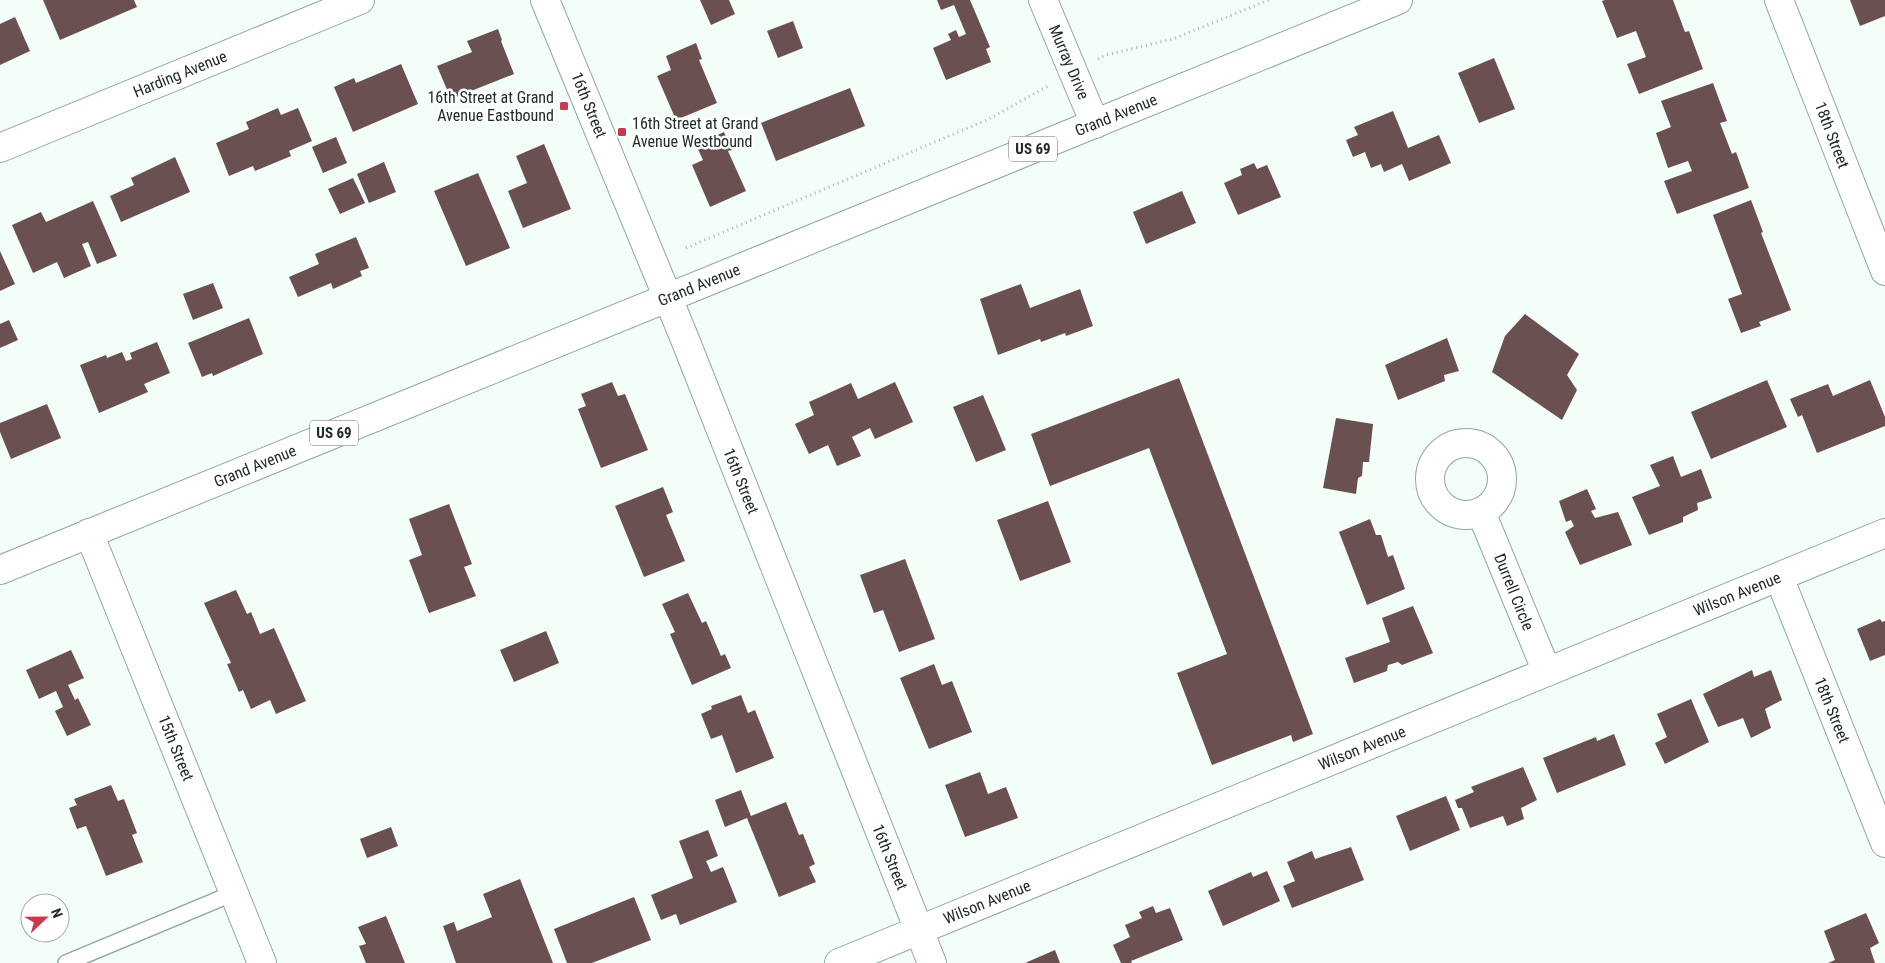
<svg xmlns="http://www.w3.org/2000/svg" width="1885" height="963" font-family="'Roboto Condensed',sans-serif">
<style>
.building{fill:#6a5050}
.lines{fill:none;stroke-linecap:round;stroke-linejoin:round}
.service-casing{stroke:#8fa99a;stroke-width:18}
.minor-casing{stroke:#8fa99a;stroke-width:30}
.primary-casing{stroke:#8fa99a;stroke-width:30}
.path{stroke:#a8b3ad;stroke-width:3;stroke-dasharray:1 4;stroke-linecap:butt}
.service{stroke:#fff;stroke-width:15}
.minor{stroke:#fff;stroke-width:28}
.primary{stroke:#fff;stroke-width:28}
.poi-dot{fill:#c9384c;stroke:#fff;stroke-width:2}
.labels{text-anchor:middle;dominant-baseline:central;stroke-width:5;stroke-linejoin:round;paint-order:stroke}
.shield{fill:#fff;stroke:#646b67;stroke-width:1}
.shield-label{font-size:15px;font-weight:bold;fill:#212c26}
.street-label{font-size:16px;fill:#212c26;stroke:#fff}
.poi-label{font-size:16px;fill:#212c26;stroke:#fff;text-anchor:end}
</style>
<rect width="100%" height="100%" fill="#f3fef8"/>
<g class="building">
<polygon points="43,0 134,0 137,7 60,40"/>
<polygon points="700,0 729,0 735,14 711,25"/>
<polygon points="937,0 970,0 990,47 986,49 991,62 946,80 933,48 951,40 948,34 956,30 959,37 966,34 954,5 941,10"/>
<polygon points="1605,0 1673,0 1685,32 1689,31 1703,69 1639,94 1627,64 1646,57 1636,31 1617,38 1602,1"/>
<polygon points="1850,0 1885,0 1885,16 1860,26"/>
<polygon points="15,17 30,51 0,65 0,24"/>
<polygon points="793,21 803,48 778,58 767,31"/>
<polygon points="498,29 502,40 501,41 514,74 451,99 437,66 472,52 467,41"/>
<polygon points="696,43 702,59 699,60 717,103 676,120 657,76 671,70 666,56"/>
<polygon points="1494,58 1515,109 1479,123 1458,73"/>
<polygon points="401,64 418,104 353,132 334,87 354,78 356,83"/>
<polygon points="1713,83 1727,121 1720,123 1732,154 1736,152 1749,188 1677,214 1664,181 1692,171 1688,161 1668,168 1656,133 1671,127 1661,101"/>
<polygon points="850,88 865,126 776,161 761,123"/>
<polygon points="278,108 281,115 298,108 312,141 289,151 291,156 255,171 253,166 229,176 216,143 249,129 246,122"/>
<polygon points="1393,111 1408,148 1439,135 1451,163 1409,181 1402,164 1384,172 1381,164 1371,168 1365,152 1353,157 1346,140 1358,135 1354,127"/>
<polygon points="724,132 732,150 728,151 746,191 710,207 692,165 703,160 696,145"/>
<polygon points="336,137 347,163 323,173 312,147"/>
<polygon points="544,144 571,209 523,228 508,191 527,183 516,156"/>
<polygon points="175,157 190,192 121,222 110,196 134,185 131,178"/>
<polygon points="384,162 396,192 369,203 357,174"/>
<polygon points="1254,163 1257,169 1267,165 1281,197 1238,215 1224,183 1242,175 1240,169"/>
<polygon points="478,173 510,248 466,266 434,191"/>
<polygon points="353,178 365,203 340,214 328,189"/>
<polygon points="1182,191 1196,223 1146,244 1133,212"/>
<polygon points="1751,200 1763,232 1761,233 1791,310 1759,322 1761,326 1741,333 1728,299 1742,294 1713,215"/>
<polygon points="93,201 117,256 97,264 88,242 82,244 91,266 64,278 57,262 33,273 12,225 41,212 46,222"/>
<polygon points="356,237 369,268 360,271 362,276 333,289 331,283 298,297 289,277 319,264 315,254"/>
<polygon points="0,251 15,284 0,291"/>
<polygon points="213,283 223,308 193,320 183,294"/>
<polygon points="1021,284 1030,308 1080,289 1093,326 1066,336 1065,333 1041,342 1040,339 998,355 980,299"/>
<polygon points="1525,314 1579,354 1567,375 1577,390 1562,420 1492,372 1505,336"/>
<polygon points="249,318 263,354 213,376 212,373 202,377 188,343"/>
<polygon points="9,320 18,340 0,348 0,324"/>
<polygon points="1447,338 1459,371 1444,375 1445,381 1398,400 1385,365"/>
<polygon points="157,342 170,373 144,384 148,392 99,413 80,365 106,355 107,358 122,352 126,361 132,359 130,353"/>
<polygon points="1179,378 1313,734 1293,742 1291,735 1212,765 1177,673 1227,654 1149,448 1050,486 1031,434"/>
<polygon points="1767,380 1787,427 1711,459 1691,412"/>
<polygon points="1870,380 1885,417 1885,426 1817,453 1802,415 1798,417 1790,399 1828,384 1833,396"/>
<polygon points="612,382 618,396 625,394 648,450 601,468 578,409 586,406 581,394"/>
<polygon points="895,382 913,422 875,439 870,428 852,437 861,456 837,466 828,445 809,454 795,424 814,415 809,402 851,383 858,399"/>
<polygon points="983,395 1006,450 976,462 953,407"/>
<polygon points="47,404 61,438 11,459 0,432 0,423"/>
<polygon points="1336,418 1373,424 1369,462 1363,462 1362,476 1358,478 1356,494 1323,488"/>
<polygon points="1673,456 1681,477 1701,469 1712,498 1697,503 1698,510 1683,517 1683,522 1649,535 1632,497 1660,486 1650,465"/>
<polygon points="663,487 673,512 666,515 685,561 644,577 615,506"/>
<polygon points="1587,489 1596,509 1591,511 1595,518 1618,512 1632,545 1580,565 1565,532 1574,526 1571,520 1566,522 1559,501"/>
<polygon points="1048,501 1071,562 1020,581 997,520"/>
<polygon points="449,504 472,564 464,567 476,596 429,613 409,560 422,555 409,519"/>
<polygon points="1370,519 1376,535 1381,535 1388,557 1393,555 1405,589 1367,605 1339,532"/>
<polygon points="905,559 935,639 899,652 883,610 874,613 860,575"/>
<polygon points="236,590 247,614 251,612 260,634 274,628 306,701 276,714 270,700 251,709 243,690 239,692 227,664 231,663 204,603"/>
<polygon points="688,593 702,623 706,621 721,656 725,654 731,668 692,685 670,634 675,632 662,604"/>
<polygon points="1413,606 1433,653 1402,665 1398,662 1388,665 1387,671 1354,683 1345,658 1390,642 1382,618"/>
<polygon points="1880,619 1882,622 1885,621 1885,655 1870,661 1857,629"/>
<polygon points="546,631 559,663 514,682 500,650"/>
<polygon points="71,650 84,678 68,685 75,700 78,698 91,725 67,736 55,711 63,707 56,691 39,699 26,670"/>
<polygon points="934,664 942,685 952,681 972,732 929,749 900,678"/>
<polygon points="1752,670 1754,677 1771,670 1782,700 1765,709 1771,728 1751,738 1743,718 1718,727 1703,694"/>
<polygon points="741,695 748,713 755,710 774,758 736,773 722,735 711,739 701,714 712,709 711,706"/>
<polygon points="1691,699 1709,742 1665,764 1655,743 1667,737 1657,714"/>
<polygon points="1614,734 1626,765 1557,793 1543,758 1596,737 1597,741"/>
<polygon points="1523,767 1537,800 1521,808 1524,819 1507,826 1503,816 1470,828 1462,808 1458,808 1455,800 1474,792 1471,787"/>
<polygon points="980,772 988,794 1006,787 1018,818 965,837 945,785"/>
<polygon points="111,785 118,801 124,799 137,833 132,835 143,862 106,876 86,826 77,829 69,808 77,805 74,799"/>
<polygon points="741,790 751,816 786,802 799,835 803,834 815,864 809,867 816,882 779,897 747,818 725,827 715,800"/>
<polygon points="1446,796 1460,830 1410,851 1396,816"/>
<polygon points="391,827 398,846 367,858 360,839"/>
<polygon points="708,830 718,856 706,861 711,872 723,867 737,902 680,925 676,914 661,920 651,895 693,878 679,841"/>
<polygon points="1351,847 1364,880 1292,908 1283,886 1295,881 1287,862 1312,851 1315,859"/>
<polygon points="1267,871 1280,901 1223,926 1208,891 1251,872 1253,877"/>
<polygon points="520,879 553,963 456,963 443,926 454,922 457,931 492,917 483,894"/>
<polygon points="634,897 651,940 592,963 567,963 554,929"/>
<polygon points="1153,906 1156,913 1170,908 1183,940 1131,961 1132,963 1121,963 1113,945 1130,937 1125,925 1142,918 1139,912"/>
<polygon points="1866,913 1879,943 1870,948 1875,963 1828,963 1835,960 1824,931"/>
<polygon points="386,916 405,963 366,963 359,946 366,944 358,927"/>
<polygon points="1055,950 1060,963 1025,963"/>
</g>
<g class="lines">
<defs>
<polyline id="service" points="66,963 234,893"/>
<g id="minor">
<polyline points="545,0 684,337 932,963"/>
<polyline points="1043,0 1095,124"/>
<polyline points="1779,0 1885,271"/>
<polyline points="0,148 360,0"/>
<circle cx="1466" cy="479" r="36"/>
<polyline points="1481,512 1547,672"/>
<polyline points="89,533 262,963"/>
<polyline points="1779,577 1885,843"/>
<polyline points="839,963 1885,533"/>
</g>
<polyline id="primary" points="0,570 1398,0"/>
</defs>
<use href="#service" class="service-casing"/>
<use href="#minor" class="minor-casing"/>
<use href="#primary" class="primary-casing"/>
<g class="path">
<polyline points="1098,59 1106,55 1173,39 1269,0"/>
<polyline points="686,248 989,119 1048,86"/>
</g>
<use href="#service" class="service"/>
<use href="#minor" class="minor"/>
<use href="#primary" class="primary"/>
</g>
<g class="poi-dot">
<rect x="559" y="101" width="10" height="10" rx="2.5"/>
<rect x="617" y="127" width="10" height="10" rx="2.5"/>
</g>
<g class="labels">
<g class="shield">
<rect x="1009" y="136.5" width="48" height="25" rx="4"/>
<rect x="310" y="420.5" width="48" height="25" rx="4"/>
</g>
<g class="shield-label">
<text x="1033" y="149">US 69</text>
<text x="334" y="433">US 69</text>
</g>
<g class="street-label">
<text transform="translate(1069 62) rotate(67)">Murray Drive</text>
<text transform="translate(180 74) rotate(-22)">Harding Avenue</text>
<text transform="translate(589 105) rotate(68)">16th Street</text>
<text transform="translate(1116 115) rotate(-22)">Grand Avenue</text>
<text transform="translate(1832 135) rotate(69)">18th Street</text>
<text transform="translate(699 285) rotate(-22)">Grand Avenue</text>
<text transform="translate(255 466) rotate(-22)">Grand Avenue</text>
<text transform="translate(741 481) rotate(68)">16th Street</text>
<text transform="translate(1514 592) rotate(68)">Durrell Circle</text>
<text transform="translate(1737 594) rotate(-22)">Wilson Avenue</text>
<text transform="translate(1832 710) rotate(68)">18th Street</text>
<text transform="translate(176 748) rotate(68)">15th Street</text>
<text transform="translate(1362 748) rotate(-22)">Wilson Avenue</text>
<text transform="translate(890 857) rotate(68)">16th Street</text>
<text transform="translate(987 902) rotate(-22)">Wilson Avenue</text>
</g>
<g class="poi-label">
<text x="554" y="97">16th Street at Grand<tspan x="554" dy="18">Avenue Eastbound</tspan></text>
<text x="632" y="123" text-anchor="start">16th Street at Grand<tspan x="632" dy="18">Avenue Westbound</tspan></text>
</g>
</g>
<g transform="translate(45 918) rotate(68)"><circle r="24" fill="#ffffff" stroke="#a6aba8"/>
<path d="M0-4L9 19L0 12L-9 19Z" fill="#c9384c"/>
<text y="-8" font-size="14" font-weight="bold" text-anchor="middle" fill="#212c26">N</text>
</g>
</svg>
